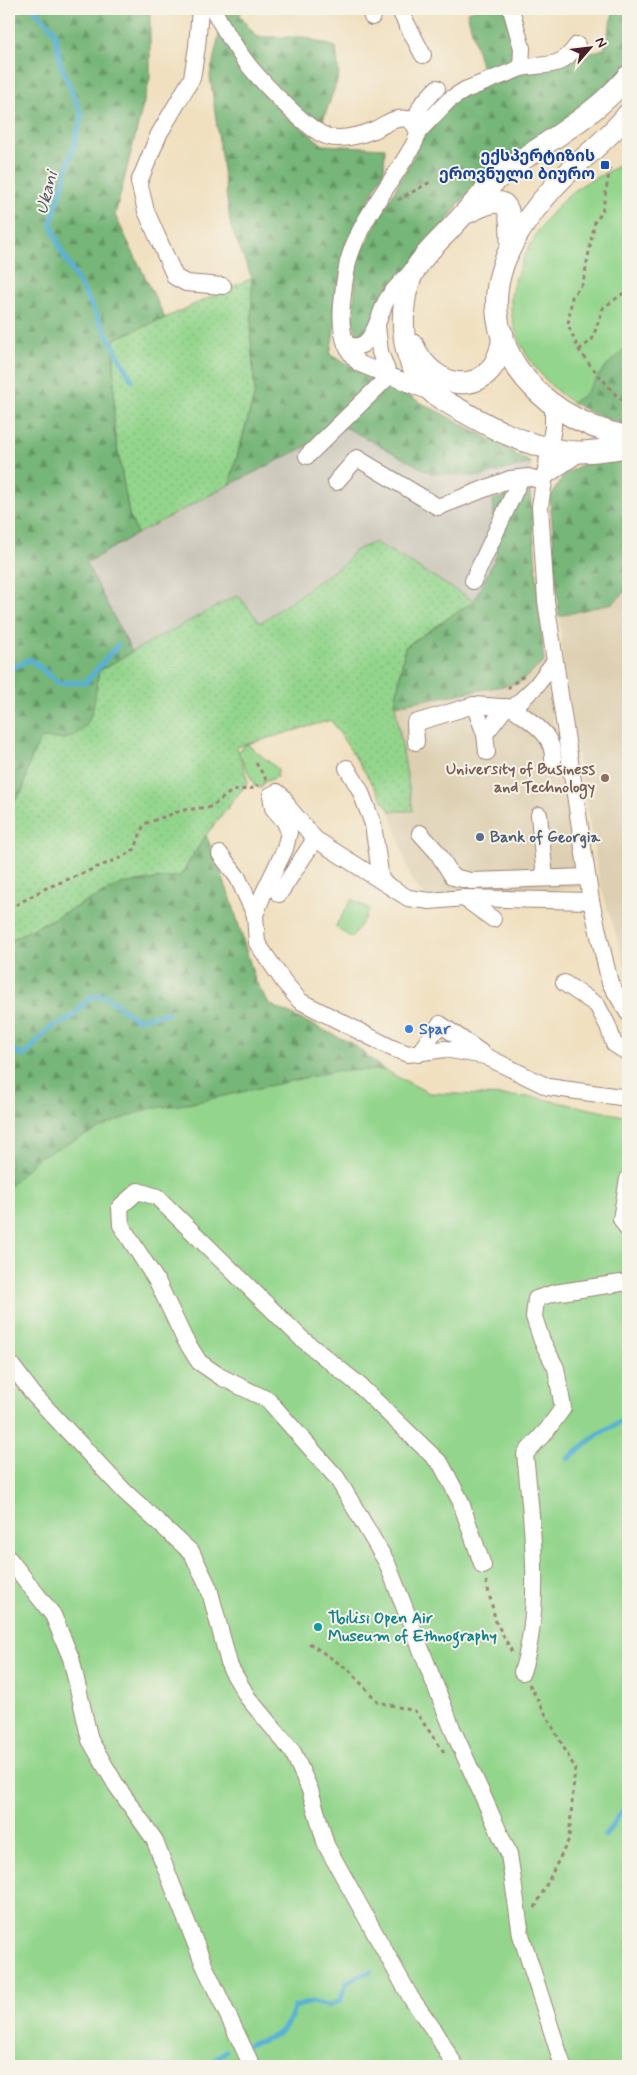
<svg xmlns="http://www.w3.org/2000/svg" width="637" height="2075" font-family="Mynerve,'Noto Sans Georgian',sans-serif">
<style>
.built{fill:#ddcfb1}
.industrial{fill:#c8c4b8}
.grass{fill:url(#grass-dots);stroke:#6e7a5c}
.forest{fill:url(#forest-firs);stroke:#606a52}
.green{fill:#93d58c;stroke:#6e7a5c}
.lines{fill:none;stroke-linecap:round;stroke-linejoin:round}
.stream{stroke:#59b1d6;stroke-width:5}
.minor-casing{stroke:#9d8076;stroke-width:18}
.major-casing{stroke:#9d8076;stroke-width:23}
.path{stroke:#9d8076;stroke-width:3;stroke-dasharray:4 4;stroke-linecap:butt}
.minor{stroke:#fff;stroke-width:16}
.major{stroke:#fff;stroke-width:21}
.transit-dot{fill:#1a4fb4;stroke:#f7f3e8;stroke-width:2}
.education-dot{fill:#8d6e63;stroke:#f7f3e8;stroke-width:2}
.service-dot{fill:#5c6f8a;stroke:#f7f3e8;stroke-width:2}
.shop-dot{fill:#3f7fe0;stroke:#f7f3e8;stroke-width:2}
.culture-dot{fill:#0f9aa8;stroke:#f7f3e8;stroke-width:2}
.labels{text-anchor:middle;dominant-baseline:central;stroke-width:4;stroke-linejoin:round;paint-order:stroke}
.transit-label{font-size:16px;font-weight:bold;fill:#164399;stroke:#f7f3e8;text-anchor:end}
.education-label{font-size:16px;font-weight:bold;fill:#785e54;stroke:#f7f3e8;text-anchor:end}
.service-label{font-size:16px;font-weight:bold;fill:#4e5e75;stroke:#f7f3e8;text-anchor:start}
.shop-label{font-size:16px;font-weight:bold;fill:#366cbe;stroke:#f7f3e8;text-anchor:start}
.culture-label{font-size:16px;font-weight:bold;fill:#0d838f;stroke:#f7f3e8;text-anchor:start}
.water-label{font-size:18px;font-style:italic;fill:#4f5267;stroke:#f7f3e8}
</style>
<defs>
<pattern id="grass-dots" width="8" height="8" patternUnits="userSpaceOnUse" patternTransform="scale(1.25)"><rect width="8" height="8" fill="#93d58c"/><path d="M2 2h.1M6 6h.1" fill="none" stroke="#80b679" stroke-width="1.8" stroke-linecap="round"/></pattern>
<pattern id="forest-firs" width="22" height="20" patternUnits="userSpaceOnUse" patternTransform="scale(1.25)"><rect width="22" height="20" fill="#76b678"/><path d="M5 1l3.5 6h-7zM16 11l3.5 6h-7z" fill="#639363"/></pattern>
</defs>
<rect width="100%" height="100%" fill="#f7f3e8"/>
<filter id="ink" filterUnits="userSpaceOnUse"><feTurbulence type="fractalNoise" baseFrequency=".02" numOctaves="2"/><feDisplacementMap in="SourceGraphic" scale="10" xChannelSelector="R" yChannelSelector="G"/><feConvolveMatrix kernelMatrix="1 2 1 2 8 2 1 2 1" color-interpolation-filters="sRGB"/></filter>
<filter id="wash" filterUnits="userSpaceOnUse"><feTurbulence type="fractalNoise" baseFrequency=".0096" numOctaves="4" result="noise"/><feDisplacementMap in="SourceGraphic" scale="20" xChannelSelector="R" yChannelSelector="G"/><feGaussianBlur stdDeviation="1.12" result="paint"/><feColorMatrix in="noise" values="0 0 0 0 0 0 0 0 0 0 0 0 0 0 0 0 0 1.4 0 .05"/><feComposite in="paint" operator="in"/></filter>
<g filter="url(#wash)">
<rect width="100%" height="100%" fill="#f0e0c0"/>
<g class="built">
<polygon points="628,589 628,974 600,884 564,672 559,616 613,603"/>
<polygon points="544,662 581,887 451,904 424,895 412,881 390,811 413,810 395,705 519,683"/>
</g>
<polygon class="industrial" points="345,427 480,476 531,463 530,491 493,500 497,554 474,601 374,542 354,551 346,562 260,623 238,595 132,652 86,563 229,485"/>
<g class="grass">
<polygon points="252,278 251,339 255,393 229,485 137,534 129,514 114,430 114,339 165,318"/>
<polygon points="375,542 474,601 405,647 395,705 413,811 390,811 331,720 237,747 248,782 206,835 180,876 121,884 9,941 9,810 23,789 29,764 40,738 43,738 95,690 99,671 116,660 238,595 260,623 346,562 354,551"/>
</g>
<g class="forest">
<path d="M 9,9 L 150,9 L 150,78 L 115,215 L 165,318 L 114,339 L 114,430 L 129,514 L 137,534 L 86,563 L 132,652 L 99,671 C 93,698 98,727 68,738 C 60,741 49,737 40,739 L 29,764 L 23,789 L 9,810 Z"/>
<polygon points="216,9 241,9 240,16 257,37 304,37 336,47 339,76 321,126 301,113 241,49"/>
<polygon points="476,9 508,9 527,69 604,49 614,9 628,9 628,63 620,80 459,203 365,344 358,335 353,322 356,261 413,157 426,114 485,81 467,12"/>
<polygon points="219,34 282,112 323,145 385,148 384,171 354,229 346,253 330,355 485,436 531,463 480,476 431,473 345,427 229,485 255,393 251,339 252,278 231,228 210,76"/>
<polygon points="624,349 628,349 628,426 592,413 571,402 583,395 604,368"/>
<polygon points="596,456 628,456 628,589 613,603 559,616 550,497 564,475"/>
<polygon points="530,491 544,662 519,683 395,705 405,647 474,601 497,554 493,500"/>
<polygon points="206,835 231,899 255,980 269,1004 353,1044 384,1070 336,1071 188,1104 148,1109 39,1157 9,1187 9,941 121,884 180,876"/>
</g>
<g class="green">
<path d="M 628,156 L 628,349 L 624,349 L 604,368 L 583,396 L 571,402 C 540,380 509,340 511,300 C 511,291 514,283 517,275 C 529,241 547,213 574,191 C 590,177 615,173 628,156 Z"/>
<polygon points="247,744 278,769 277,777 264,782 261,788 255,786 238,752"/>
<polygon points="352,899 370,910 352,938 335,927"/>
<polygon points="384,1070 429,1093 534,1097 628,1117 628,2066 9,2066 9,1187 39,1157 114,1122 148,1109 188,1104 336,1071"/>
</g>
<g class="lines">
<g class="stream">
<polyline points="34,9 54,30 61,65 82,116 51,224 62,252 132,380"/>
<polyline points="9,670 30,659 59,683 86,682 118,645"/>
<polyline points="9,1048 24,1056 49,1029 71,1018 90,997 104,995 136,1019 169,1013"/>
<polyline points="568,1459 598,1434 628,1418"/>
<polyline points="605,1836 628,1803"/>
<path d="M 249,2045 C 276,2036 285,2035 295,2007 L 311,2002 L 327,2006 L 340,2001 L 347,1982 L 371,1971"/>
<polyline points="206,2066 226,2051"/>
</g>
</g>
</g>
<g filter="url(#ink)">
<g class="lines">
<defs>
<g id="minor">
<polyline points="200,9 197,47 192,78 159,134 139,182 146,211 175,277 186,283 223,286"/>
<path d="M 213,9 C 222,26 232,42 243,58 C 257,77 308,132 329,137 C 342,140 361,135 374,130 C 383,126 395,116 406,119 C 413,120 415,126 418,132 L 415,142 C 393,182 360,218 348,262 C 345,276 343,290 342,304 C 340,326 342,349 360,364 L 430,392"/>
<polyline points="370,9 372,17"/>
<polyline points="399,9 423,55"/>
<path d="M 521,68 C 548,63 560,70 577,45"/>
<polyline points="413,123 422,104 437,88"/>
<polyline points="418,132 449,100 465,90 521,68 522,48 511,9"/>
<polyline points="377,326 380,352 389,376"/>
<path d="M 346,344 C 372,356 378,317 386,301 C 392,290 403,280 412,271"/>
<polyline points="553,405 553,427 540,506 546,601 591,901 610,983 628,1013"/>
<polyline points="307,456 389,376"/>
<polyline points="543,478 581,452"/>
<polyline points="336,482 357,458 438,507 510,479 528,477 543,481"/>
<polyline points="473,581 521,478"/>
<polyline points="474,705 485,734 487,752"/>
<path d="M 513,708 C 533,724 555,733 553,763"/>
<polyline points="485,734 506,707"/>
<polyline points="416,742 415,723 474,705 513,708 536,686 554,662"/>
<polyline points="347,768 360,790 373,824 381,880"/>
<polyline points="539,815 545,878"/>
<polyline points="420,833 437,852 453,877 471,881 587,877"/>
<polyline points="220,854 238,878 255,915"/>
<polyline points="279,894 315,839"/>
<polyline points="464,898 493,919"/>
<polyline points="591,901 464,898 430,901 408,898 315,839 289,808 283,797 277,792 271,795 273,808 285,822 289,832 285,849 264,892 255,915 257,943 284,982 300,1001 392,1048 408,1054 445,1049 485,1056 548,1087 628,1098"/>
<polyline points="564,983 597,1005 608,1026 614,1044 628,1053"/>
<polyline points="418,1054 440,1024 482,1053"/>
<polyline points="628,1179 621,1219 628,1230"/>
<polyline points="9,1362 34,1395 125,1492 192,1553 209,1588 230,1667 248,1698 293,1752 310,1790 326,1845 411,1998 436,2033 455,2066"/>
<polyline points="9,1559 53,1615 71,1658 90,1740 116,1785 154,1839 204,1965 252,2066"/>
<polyline points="483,1566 460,1500 441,1464 359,1385 301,1338 157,1197 138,1191 120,1207 121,1225 158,1283 184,1338 199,1362 221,1377 268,1400 337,1478 387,1563 452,1728 509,1854 521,1935 563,2066"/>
<path d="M 522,1672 C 543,1609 532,1520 525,1454 L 547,1430 L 563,1408 L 556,1368 L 542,1341 L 534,1317 L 536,1299 L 554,1293 L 628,1282"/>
</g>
<g id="major">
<path d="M 628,76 C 596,115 550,139 509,169 C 487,186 470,208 451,228 C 439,241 425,253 416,268 C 404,286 402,313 404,334 C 406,361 419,386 443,400 C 484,424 530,451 579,452 C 595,452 612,449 628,447"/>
<path d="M 628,114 C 606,142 576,162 553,188 C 506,240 474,299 516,366 C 542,405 583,427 628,437"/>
<path d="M 469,212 C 509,191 511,205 511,244"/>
<path d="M 413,345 C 436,396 497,398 503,335"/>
</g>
</defs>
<use href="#minor" class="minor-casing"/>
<use href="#major" class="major-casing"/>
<g class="path">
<polyline points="610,168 602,213 595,221 583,283 572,297 568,325 579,350 591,366 616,395 628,405"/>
<polyline points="398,200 432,181"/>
<polyline points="579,350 592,340 603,308 628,290"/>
<polyline points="509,689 509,687 524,675"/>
<polyline points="256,763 267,781"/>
<polyline points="9,909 44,889 120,858 135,849 144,824 183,810 211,807 232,791 254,788 258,785"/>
<polyline points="486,1581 496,1622 512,1652"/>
<polyline points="309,1643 349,1670 378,1702 415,1711 444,1752"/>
<polyline points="529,1684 575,1768 569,1839 534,1910"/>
</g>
<use href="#minor" class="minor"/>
<use href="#major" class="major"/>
</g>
</g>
<rect class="transit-dot" x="600" y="160" width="10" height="10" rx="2.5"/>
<circle class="education-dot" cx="605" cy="778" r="5"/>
<circle class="service-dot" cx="480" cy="837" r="5"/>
<circle class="shop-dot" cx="409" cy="1029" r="5"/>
<circle class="culture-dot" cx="318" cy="1627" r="5"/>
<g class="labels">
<g class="transit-label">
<text x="595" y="156">ექსპერტიზის<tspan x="595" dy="18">ეროვნული ბიურო</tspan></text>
</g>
<g class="education-label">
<text x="595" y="769">University of Business<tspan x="595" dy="18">and Technology</tspan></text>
</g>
<g class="service-label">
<text x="490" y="837">Bank of Georgia</text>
</g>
<g class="shop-label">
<text x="419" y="1029">Spar</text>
</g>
<g class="culture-label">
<text x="328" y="1618">Tbilisi Open Air<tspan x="328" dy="18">Museum of Ethnography</tspan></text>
</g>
<g class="water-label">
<text transform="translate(47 193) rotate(-76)">Ukani</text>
</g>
</g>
<rect width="637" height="2075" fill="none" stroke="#f7f3e8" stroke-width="30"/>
<g transform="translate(590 48) rotate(62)" stroke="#f7f3e8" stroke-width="4" paint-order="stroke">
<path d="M0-4L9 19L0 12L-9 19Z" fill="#4a1f2b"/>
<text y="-8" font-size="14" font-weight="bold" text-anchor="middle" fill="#4a1f2b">N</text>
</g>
</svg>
